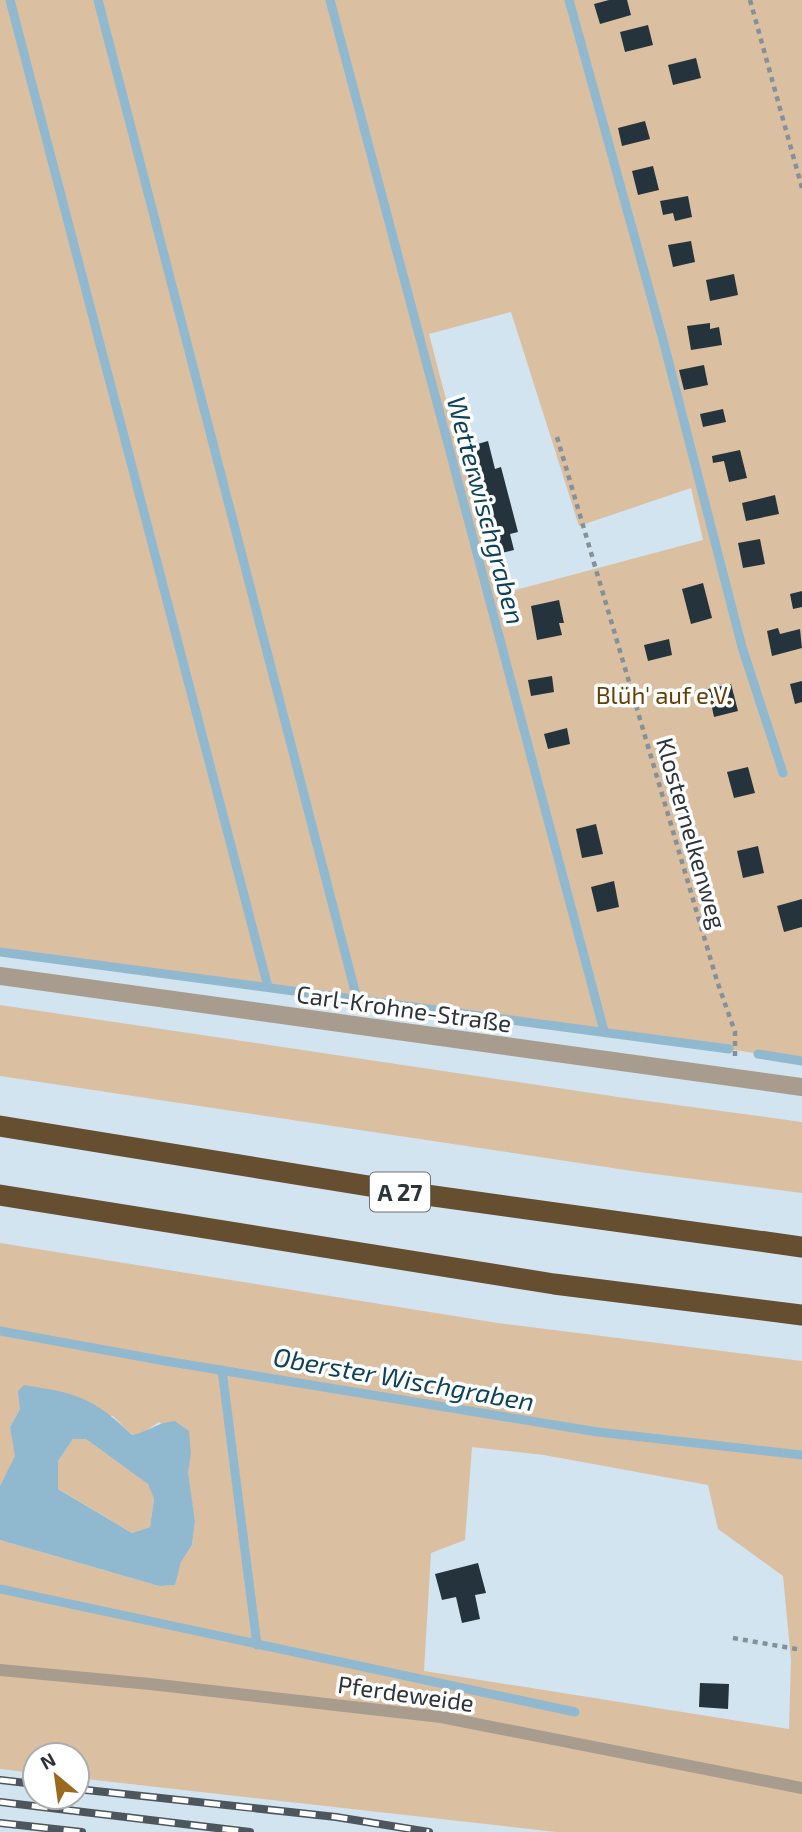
<svg xmlns="http://www.w3.org/2000/svg" width="802" height="1832" font-family="'Exo 2',sans-serif">
<style>
.green{fill:#dac0a1;fill-rule:evenodd}
.water{fill:#90b8cf;fill-rule:evenodd}
.lines{fill:none;stroke-linecap:round;stroke-linejoin:round}
.stream{stroke:#90b8cf;stroke-width:9}
.building{fill:#25343c}
.path{stroke:#849198;stroke-width:4.5;stroke-dasharray:5 5;stroke-linecap:butt}
.lane{stroke:#a89c8e;stroke-width:12}
.street{stroke:#a89c8e;stroke-width:18}
.highway{stroke:#664e30;stroke-width:21}
.rail-casing{stroke:#4d565c;stroke-width:8}
.rail{stroke:#fff;stroke-width:5;stroke-dasharray:16;stroke-linecap:butt}
.labels{text-anchor:middle;dominant-baseline:central;stroke-width:7;stroke-linejoin:round;paint-order:stroke}
.shield{fill:#fff;stroke:#6c7174;stroke-width:2}
.shield-label{font-size:23px;font-weight:bold;fill:#2d3438}
.park-label{font-size:24px;fill:#654005;stroke:#fff}
.street-label{font-size:24px;fill:#2d3438;stroke:#fff}
.water-label{font-size:26px;font-style:italic;fill:#0c425a;stroke:#fff}
</style>
<rect width="100%" height="100%" fill="#d2e4ef"/>
<g class="green">
<path d="M 0,0 L 802,0 L 802,1061 L 608,1029 L 0,951 ZM 511,312 L 579,526 L 691,488 L 703,540 L 497,595 L 429,334 Z"/>
<polygon points="0,1005 625,1098 802,1122 802,1193 639,1172 0,1076"/>
<path d="M 0,1243 L 498,1323 L 802,1361 L 802,1832 L 556,1832 L 77,1778 L 77,1755 L 35,1755 L 35,1773 L 0,1769 L 0,1540 L 159,1586 L 174,1585 L 181,1562 L 192,1545 L 195,1521 L 187,1473 L 191,1454 L 159,1422 L 143,1433 L 132,1435 L 113,1416 L 20,1409 L 10,1427 L 16,1456 L 0,1486 ZM 472,1447 L 544,1455 L 708,1485 L 718,1529 L 783,1576 L 791,1660 L 789,1729 L 424,1671 L 431,1553 L 465,1540 Z"/>
<polygon points="73,1439 86,1439 149,1484 154,1499 150,1527 132,1533 57,1488 58,1461"/>
</g>
<path class="water" d="M 24,1385 C 76,1393 93,1397 132,1435 C 149,1432 155,1423 175,1421 L 189,1431 L 191,1454 L 188,1473 L 195,1521 L 192,1545 L 181,1562 L 175,1585 L 159,1586 L 0,1540 L 0,1486 L 15,1456 L 10,1427 L 20,1409 L 18,1391 ZM 73,1439 L 86,1439 L 148,1484 L 154,1499 L 150,1527 L 132,1533 L 58,1489 L 58,1461 Z"/>
<g class="lines">
<g class="stream">
<polyline points="10,0 268,987"/>
<polyline points="98,0 357,999"/>
<polyline points="330,0 604,1031"/>
<polyline points="569,0 662,336 742,647 783,773"/>
<polyline points="0,952 729,1049"/>
<polyline points="758,1054 802,1061"/>
<polyline points="0,1331 165,1361 598,1432 802,1455"/>
<polyline points="222,1370 257,1645"/>
<polyline points="0,1589 575,1712"/>
</g>
</g>
<g class="building">
<polygon points="609,0 627,0 631,15 600,24 594,4"/>
<polygon points="648,25 653,45 625,52 620,32"/>
<polygon points="696,58 701,78 673,85 668,65"/>
<polygon points="645,121 650,139 622,146 618,128"/>
<polygon points="653,166 659,190 638,195 632,171"/>
<polygon points="688,196 692,217 675,221 673,213 663,215 660,201"/>
<polygon points="691,241 695,262 673,267 668,245"/>
<polygon points="734,274 738,295 710,301 706,280"/>
<polygon points="710,323 710,329 719,327 722,345 691,350 687,326"/>
<polygon points="704,365 708,385 684,390 679,370"/>
<polygon points="723,409 726,422 703,427 700,414"/>
<polygon points="488,441 495,469 501,467 518,532 510,534 514,550 493,555 488,540 485,541 468,475 473,474 467,447"/>
<polygon points="740,450 747,478 729,482 724,461 713,463 712,456"/>
<polygon points="775,495 779,514 746,521 742,503"/>
<polygon points="760,539 765,564 743,568 738,543"/>
<polygon points="703,583 712,618 691,624 682,589"/>
<polygon points="802,591 802,607 793,609 790,594"/>
<polygon points="559,600 564,623 559,623 562,635 537,640 531,606"/>
<polygon points="778,628 780,634 800,629 802,648 772,656 767,631"/>
<polygon points="669,639 672,655 648,661 644,645"/>
<polygon points="552,676 554,692 531,696 528,680"/>
<polygon points="802,681 802,702 795,704 790,684"/>
<polygon points="731,684 738,711 714,717 708,689"/>
<polygon points="567,728 570,744 548,749 544,734"/>
<polygon points="748,767 755,793 734,798 727,772"/>
<polygon points="596,824 603,854 582,858 576,829"/>
<polygon points="758,846 764,873 743,878 737,851"/>
<polygon points="614,881 619,907 597,912 591,887"/>
<polygon points="802,899 802,927 784,932 777,906"/>
<polygon points="478,1563 486,1593 475,1595 480,1619 462,1623 456,1597 442,1600 435,1574"/>
<polygon points="700,1683 729,1684 728,1709 699,1707"/>
</g>
<g class="lines">
<g class="path">
<polyline points="750,0 802,188"/>
<polyline points="557,437 717,981 735,1032 735,1057"/>
<polyline points="733,1638 802,1650"/>
</g>
<polyline class="lane" points="0,1670 150,1684 441,1717 802,1788"/>
<polyline class="street" points="0,976 802,1087"/>
<g class="highway">
<polyline points="0,1126 412,1193 802,1247"/>
<polyline points="0,1195 554,1284 802,1315"/>
</g>
<defs>
<g id="rail">
<polyline points="0,1780 35,1784"/>
<polyline points="77,1789 336,1817 429,1832"/>
<polyline points="0,1802 250,1832"/>
<polyline points="0,1823 82,1832"/>
</g>
</defs>
<use href="#rail" class="rail-casing"/>
<use href="#rail" class="rail"/>
</g>
<g class="labels">
<rect class="shield" x="370" y="1172.5" width="60" height="39" rx="5"/>
<g class="shield-label">
<text x="400" y="1192">A 27</text>
</g>
<g class="park-label">
<text x="664" y="694">Blüh' auf e.V.</text>
</g>
<g class="street-label">
<text transform="translate(692 833) rotate(74)">Klosternelkenweg</text>
<text transform="translate(404 1008) rotate(8)">Carl-Krohne-Straße</text>
<text transform="translate(406 1693) rotate(8)">Pferdeweide</text>
</g>
<g class="water-label">
<text transform="translate(487 510) rotate(75)">Wetterwischgraben</text>
<text transform="translate(404 1378) rotate(10)">Oberster Wischgraben</text>
</g>
</g>
<g transform="translate(56 1776) rotate(331)"><circle r="33" fill="#ffffff" stroke="#abaeaf" stroke-width="2"/>
<path d="M0-5L12 26L0 18L-12 26Z" fill="#9b681d"/>
<text y="-10" font-size="19" font-weight="bold" text-anchor="middle" fill="#2d3438">N</text>
</g>
</svg>
